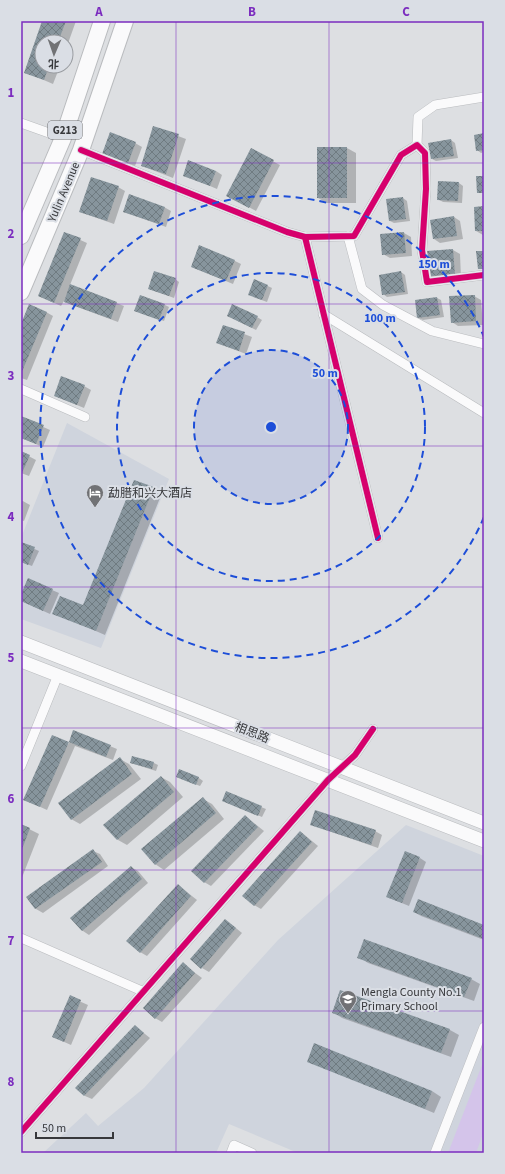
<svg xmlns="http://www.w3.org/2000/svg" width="505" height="1174" font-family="'Source Sans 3','Noto Sans SC',sans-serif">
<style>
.built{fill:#cfd4dd}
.pitch{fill:#d4c4ea}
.shadow{fill:#0003}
.building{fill:url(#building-cross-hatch)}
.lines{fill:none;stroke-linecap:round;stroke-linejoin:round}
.street-casing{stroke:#babcbf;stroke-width:10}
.secondary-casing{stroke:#babcbf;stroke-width:14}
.highway-casing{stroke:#babcbf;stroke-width:18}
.street{stroke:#fafafb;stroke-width:9}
.secondary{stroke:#fafafb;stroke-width:13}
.highway{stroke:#fafafb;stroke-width:16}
.cycleway-casing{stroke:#dadee5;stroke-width:8}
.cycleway{stroke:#d6006c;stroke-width:6}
.grid{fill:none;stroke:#7b2cbf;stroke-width:1;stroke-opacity:0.55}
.ring{fill:none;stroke:#1d4ed8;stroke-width:2;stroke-dasharray:7 5}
.labels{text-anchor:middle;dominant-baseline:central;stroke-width:4;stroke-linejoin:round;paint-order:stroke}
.shield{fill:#dadee5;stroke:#686a6e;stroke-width:1}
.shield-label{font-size:11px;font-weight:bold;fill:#37383b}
.street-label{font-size:12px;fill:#37383b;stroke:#dadee5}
.poi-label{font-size:12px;fill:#37383b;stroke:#dadee5;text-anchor:start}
.centre{fill:#1d4ed8;stroke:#dadee5;stroke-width:2}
.ring-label{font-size:12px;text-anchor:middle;font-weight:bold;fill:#1d4ed8;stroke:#dadee5;stroke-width:4;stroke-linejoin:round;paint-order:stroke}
.neatline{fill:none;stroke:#7b2cbf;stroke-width:1.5}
.grid-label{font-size:13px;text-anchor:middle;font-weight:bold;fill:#7b2cbf}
</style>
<defs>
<pattern id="building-cross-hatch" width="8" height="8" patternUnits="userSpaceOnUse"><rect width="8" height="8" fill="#87959d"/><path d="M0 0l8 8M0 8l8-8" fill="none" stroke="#6f7b81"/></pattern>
</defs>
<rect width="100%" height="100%" fill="#dddfe2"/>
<g class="built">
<polygon points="67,423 169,479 101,648 21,619 21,538"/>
<polygon points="406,825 484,856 484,1153 298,1153 229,1124 216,1153 43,1153 86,1113 98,1126 144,1088 278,940"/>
</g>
<polygon class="pitch" points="482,1065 484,1065 484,1131 476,1153 448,1153"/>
<g class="shadow">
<polygon points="43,21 76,21 66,49 66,42 42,42 42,66 60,66 53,84 25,72"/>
<polygon points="154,127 186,139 173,178 142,166"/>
<polygon points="484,134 484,152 481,153 477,150"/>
<polygon points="451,140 455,143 458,158 436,161 432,159"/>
<polygon points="135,143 142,147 135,166 110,157"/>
<polygon points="347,148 356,153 356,203 327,203 318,198"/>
<polygon points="251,150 280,165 256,211 234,199"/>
<polygon points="216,171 222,175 217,189 184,175"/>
<polygon points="459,183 463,186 462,203 443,202 438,199"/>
<polygon points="118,187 125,191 114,224 80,212"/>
<polygon points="403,198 407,201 410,221 394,223 390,221"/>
<polygon points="164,207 171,211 166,227 124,212"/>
<polygon points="484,207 484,235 483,235 476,231"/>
<polygon points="454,217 460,221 463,239 440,243 434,239"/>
<polygon points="65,233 87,243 70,285 124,306 118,322 72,305 64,301 61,306 39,296"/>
<polygon points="404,233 411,237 412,256 390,258 383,254 381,235"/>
<polygon points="453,250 460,254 461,278 437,280 430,276"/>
<polygon points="235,261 241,264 233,284 192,267"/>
<polygon points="401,272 405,275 408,294 387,297 383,294"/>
<polygon points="175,279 179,282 174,298 149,289"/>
<polygon points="255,280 272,288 267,302 253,297"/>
<polygon points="474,296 481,300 483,325 458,326 452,322"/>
<polygon points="437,298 441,300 444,317 423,320 418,318"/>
<polygon points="165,305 169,307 164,321 140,313"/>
<polygon points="46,312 53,316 27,380 21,378 21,326"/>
<polygon points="228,316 257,317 262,320 256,330"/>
<polygon points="223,326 252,337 246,354 217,343"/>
<polygon points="84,386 91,390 84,408 55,396"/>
<polygon points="21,417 50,430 43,447 21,438"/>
<polygon points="21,452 36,460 29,476 21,473"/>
<polygon points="135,481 162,493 105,635 54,613 84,607"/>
<polygon points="21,500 30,505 24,521 21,520"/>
<polygon points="21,543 39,551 32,566 21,562"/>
<polygon points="52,590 59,593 50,614 21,601 21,597"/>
<polygon points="74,731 117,749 113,760 75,746 47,810 25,800 69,743"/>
<polygon points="120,759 129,764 141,779 80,824 71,819"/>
<polygon points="131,763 154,763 158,765 156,771"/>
<polygon points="161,777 170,782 183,797 127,845 118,840 105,825"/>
<polygon points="199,778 203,781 200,786 181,779"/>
<polygon points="203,799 212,804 224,819 164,870 155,864"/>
<polygon points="223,801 261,807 266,809 262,817"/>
<polygon points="245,816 264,831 211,886 204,882"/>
<polygon points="21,825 39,834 21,880"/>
<polygon points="312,825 375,831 382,835 378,848"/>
<polygon points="301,832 318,846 261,909 254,905"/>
<polygon points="93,851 100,854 108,866 43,913 36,909 27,897"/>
<polygon points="420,858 426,862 409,906 387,897"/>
<polygon points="131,867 138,871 148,883 89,935 83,931 72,919"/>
<polygon points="178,885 197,900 147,956 140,952"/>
<polygon points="414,912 484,926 484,940 421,916"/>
<polygon points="231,924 242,933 209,972 202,968"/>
<polygon points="359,957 471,979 480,984 474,1001 368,963"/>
<polygon points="183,964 202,978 162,1022 155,1018"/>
<polygon points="341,991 450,1030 459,1035 451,1057 342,1018 333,1012"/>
<polygon points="70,997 88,1005 71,1045 53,1037"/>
<polygon points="135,1026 150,1038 92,1099 85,1096 77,1088"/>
<polygon points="308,1061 432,1091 441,1097 434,1113"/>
</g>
<g class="building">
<polygon points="42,21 66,21 58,42 42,42 42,66 49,66 44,80 24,73"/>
<polygon points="153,126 179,134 166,174 141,166"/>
<polygon points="110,132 136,142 128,163 102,154"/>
<polygon points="484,133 484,150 476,151 474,135"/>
<polygon points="451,139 454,156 431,159 428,143"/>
<rect x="317" y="147" width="30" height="51"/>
<polygon points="251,148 274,160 249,208 226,196"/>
<polygon points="188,160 216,171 210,186 183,176"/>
<polygon points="476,176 484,176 484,193 477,193"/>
<polygon points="91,177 119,186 107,221 79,212"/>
<polygon points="438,181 459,182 458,201 437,200"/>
<polygon points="129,194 165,207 159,224 123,212"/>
<polygon points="403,197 406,219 389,221 386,199"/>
<polygon points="484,206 484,231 475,231 474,207"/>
<polygon points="454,216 457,236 433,239 430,220"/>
<polygon points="64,232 81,238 54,303 38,296"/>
<polygon points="404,232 406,253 382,255 380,234"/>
<polygon points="199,245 235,260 226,281 191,267"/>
<polygon points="453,249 455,275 429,276 427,251"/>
<polygon points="476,251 484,251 484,269 478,269"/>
<polygon points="154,271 176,278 169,296 148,289"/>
<polygon points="401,271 405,292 382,295 379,275"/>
<polygon points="254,279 268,285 262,300 248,295"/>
<polygon points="70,284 117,302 111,319 64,302"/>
<polygon points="140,295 165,304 159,320 134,311"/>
<polygon points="475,295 476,321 451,323 449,296"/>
<polygon points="437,297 440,315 417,318 415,300"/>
<polygon points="29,304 47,312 21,374 21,324"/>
<polygon points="232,304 258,316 252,328 227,316"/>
<polygon points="223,325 245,332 239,351 216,343"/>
<polygon points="61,376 85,385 77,405 54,396"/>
<polygon points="21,416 44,425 36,444 21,438"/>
<polygon points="21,451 30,455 21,475"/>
<polygon points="134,480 154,487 96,631 52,614 60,596 83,605"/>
<polygon points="21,542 35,547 28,565 21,562"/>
<polygon points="28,578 53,589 43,611 21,601 21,594"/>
<polygon points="73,730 111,745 106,757 69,742"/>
<polygon points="52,735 69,742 40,807 23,800"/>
<polygon points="132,756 154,762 152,769 130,763"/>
<polygon points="120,757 132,774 71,820 58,803"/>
<polygon points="179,769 199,777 196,785 176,777"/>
<polygon points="161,776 174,792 117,840 103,825"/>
<polygon points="226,791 262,806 258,816 222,801"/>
<polygon points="203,797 216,813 155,865 141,849"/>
<polygon points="315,810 376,830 371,845 310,825"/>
<polygon points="245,815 258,827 204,883 191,871"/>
<polygon points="21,824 30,828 21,852"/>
<polygon points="300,831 312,842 254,906 242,896"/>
<polygon points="93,849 102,862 35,909 26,897"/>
<polygon points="405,851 420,857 402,903 386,897"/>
<polygon points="131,866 142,879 82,931 70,918"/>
<polygon points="178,884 191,896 140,953 126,941"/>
<polygon points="418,899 484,925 484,939 413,912"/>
<polygon points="225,919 236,928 201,969 190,959"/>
<polygon points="364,939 472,978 464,997 357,958"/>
<polygon points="183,962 195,973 155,1019 143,1008"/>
<polygon points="340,990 450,1029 441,1053 332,1013"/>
<polygon points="70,995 81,1000 64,1042 52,1037"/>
<polygon points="135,1025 144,1033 84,1096 75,1088"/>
<polygon points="314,1043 432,1091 425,1109 307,1062"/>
</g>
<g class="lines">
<defs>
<g id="street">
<polyline points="21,123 63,138"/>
<polyline points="417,145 418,117 435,105 484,97"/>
<polyline points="81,150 287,232 305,237 354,236 401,155 417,145 425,153 426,189 422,250 427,282 484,275"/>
<polyline points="348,236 362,289 383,305 432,331 484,344"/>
<polyline points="305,237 378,538"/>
<polyline points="323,314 484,413"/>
<polyline points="21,389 85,417"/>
<polyline points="21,766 58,675"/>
<polyline points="21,938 142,991"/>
<polyline points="21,1132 328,780 355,755 373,729"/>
<polyline points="231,1153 234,1145 252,1153"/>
<polyline points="435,1153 484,1027"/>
</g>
<g id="secondary">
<polyline points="21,642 484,823"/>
<polyline points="21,661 484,841"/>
</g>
<g id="highway">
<polyline points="21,236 63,138 102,21"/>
<polyline points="21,292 81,150 125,21"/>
</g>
</defs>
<use href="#street" class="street-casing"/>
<use href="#secondary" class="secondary-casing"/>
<use href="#highway" class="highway-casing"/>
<use href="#street" class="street"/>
<use href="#secondary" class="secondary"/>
<use href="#highway" class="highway"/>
<defs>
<g id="cycleway">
<polyline points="81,150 287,232 305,237 354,236 401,155 417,145 425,153 426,189 422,250 427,282 484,275"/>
<polyline points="305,237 378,538"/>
<polyline points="21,1132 328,780 355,755 373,729"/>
</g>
</defs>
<use href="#cycleway" class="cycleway-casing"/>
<use href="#cycleway" class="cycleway"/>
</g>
<path class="grid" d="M 176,21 L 176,1153M 329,21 L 329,1153M 21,163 L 484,163M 21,304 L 484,304M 21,446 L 484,446M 21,587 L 484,587M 21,728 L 484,728M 21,870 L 484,870M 21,1011 L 484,1011"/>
<circle cx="271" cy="427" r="77" fill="#1d4ed8" fill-opacity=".12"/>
<g class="ring">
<circle cx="271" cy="427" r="77"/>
<circle cx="271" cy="427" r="154"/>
<path d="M484 517A231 231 0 1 1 484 337"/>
</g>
<defs>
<symbol id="hotel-pin" viewBox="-11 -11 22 30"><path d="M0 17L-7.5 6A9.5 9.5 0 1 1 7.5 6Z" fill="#717275" stroke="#dadee5"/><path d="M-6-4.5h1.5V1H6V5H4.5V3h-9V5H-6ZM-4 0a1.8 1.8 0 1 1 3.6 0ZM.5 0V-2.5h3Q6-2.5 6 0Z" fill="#fff"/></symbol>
<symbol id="school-pin" viewBox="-11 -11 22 30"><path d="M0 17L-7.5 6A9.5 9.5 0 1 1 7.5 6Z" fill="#717275" stroke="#dadee5"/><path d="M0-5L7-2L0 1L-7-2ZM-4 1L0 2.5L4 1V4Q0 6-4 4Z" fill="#fff"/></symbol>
</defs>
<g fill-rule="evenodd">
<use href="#hotel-pin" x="85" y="483" width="20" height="27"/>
<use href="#school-pin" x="338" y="989" width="20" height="27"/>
</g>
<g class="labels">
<rect class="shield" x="48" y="121" width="34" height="18" rx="3"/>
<g class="shield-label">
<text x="65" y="130">G213</text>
</g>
<g class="street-label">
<text transform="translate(64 192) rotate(-67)">Yulin Avenue</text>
<text transform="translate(252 733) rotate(21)">相思路</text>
</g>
<g class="poi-label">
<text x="108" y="493">勐腊和兴大酒店</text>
<text x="361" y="992">Mengla County No.1<tspan x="361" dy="14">Primary School</tspan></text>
</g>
</g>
<circle cx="271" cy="427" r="6" class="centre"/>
<g class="ring-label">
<text x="434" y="268">150 m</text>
<text x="380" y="322">100 m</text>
<text x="325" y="377">50 m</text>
</g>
<rect width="505" height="1174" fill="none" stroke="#dadee5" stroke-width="44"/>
<g transform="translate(54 54) rotate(182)"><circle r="19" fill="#dadee5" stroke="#999ca1"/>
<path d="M0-3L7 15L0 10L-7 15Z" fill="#717275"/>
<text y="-6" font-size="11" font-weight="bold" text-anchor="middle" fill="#37383b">北</text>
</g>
<path d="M36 1132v6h77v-6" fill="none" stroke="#37383b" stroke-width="2"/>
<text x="42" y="1132" font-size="12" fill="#37383b" stroke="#dadee5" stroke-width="3" paint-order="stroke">50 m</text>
<rect x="22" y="22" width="461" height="1130" class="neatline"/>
<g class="grid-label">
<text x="99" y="16">A</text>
<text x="252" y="16">B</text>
<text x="406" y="16">C</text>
<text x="11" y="97">1</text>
<text x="11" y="238">2</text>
<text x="11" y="380">3</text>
<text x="11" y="521">4</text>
<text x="11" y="662">5</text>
<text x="11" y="803">6</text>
<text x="11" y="945">7</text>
<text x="11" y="1086">8</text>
</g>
</svg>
